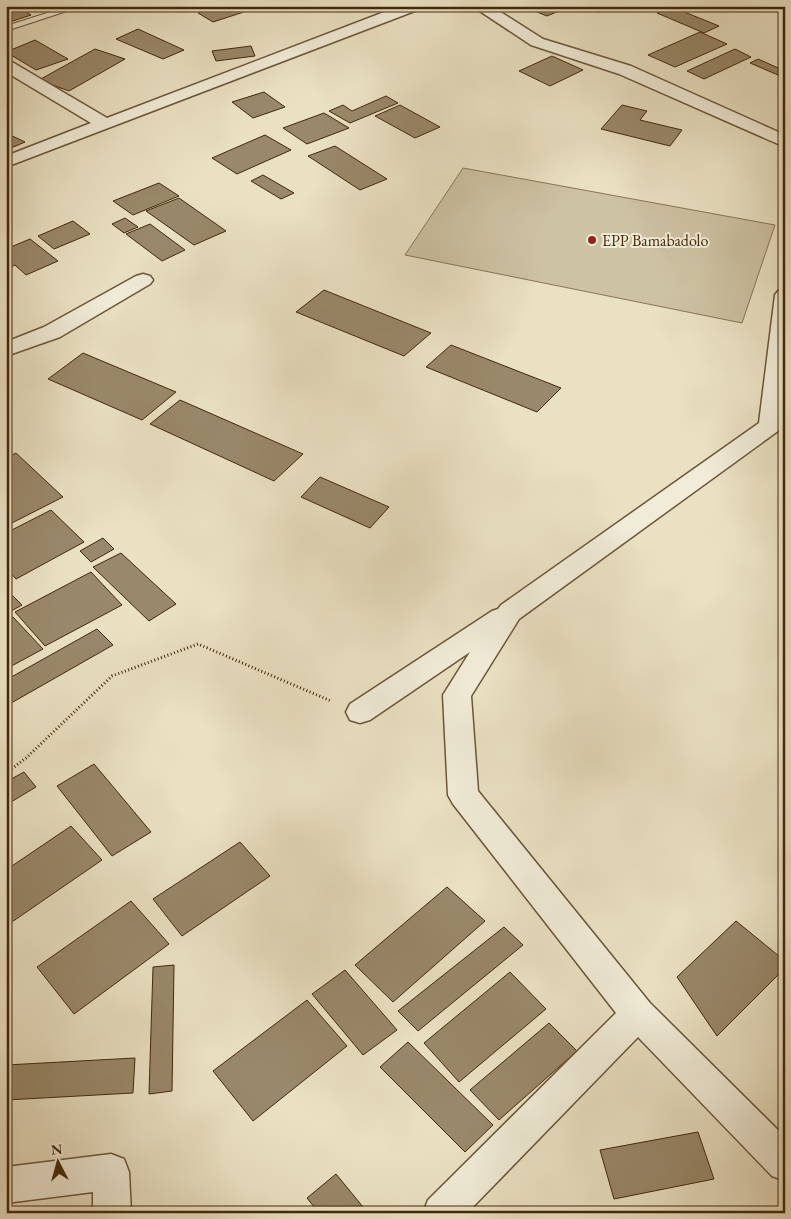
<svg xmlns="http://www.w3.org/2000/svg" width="791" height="1219" font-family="'EB Garamond',serif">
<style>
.green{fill:#cdc2a3;stroke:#887556}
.building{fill:#99886a;stroke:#422809}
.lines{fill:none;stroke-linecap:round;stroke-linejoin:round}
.service-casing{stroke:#6c5638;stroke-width:2}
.minor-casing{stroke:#6c5638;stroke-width:3}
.path{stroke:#422809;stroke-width:3;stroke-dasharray:1 2.5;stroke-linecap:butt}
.service{fill:#f1ecd8;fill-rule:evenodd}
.minor{fill:#f1ecd8;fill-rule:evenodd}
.poi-dot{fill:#8f2418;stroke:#f1ecd8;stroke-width:2}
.labels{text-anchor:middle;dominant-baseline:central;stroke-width:4;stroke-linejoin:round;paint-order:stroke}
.far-poi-label{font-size:16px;fill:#422809;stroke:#f1ecd8;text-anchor:start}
</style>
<rect width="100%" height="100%" fill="#eae1c3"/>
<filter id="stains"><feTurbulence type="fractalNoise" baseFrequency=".004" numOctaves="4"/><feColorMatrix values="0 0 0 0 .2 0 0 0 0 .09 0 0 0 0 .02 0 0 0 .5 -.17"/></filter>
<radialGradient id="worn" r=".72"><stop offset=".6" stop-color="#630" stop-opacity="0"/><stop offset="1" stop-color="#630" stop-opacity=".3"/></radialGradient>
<polygon class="green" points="463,168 775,225 742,323 405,255"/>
<g class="building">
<polygon points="6,6 17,6 31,15 13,21 6,17"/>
<polygon points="214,6 249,6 253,9 213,22 198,13 216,7"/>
<polygon points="546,6 571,6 547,16 537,12 548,7"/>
<polygon points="576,6 614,6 599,12 589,8 582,11 573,7"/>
<polygon points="672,7 719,26 704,33 657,13"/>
<polygon points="138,29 184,50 163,59 116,39"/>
<polygon points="700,32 727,44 675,67 648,55"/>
<polygon points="35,40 68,59 36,70 6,52"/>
<polygon points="251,46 255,56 216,61 212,51"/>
<polygon points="95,49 125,59 69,91 39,80"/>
<polygon points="735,49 751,57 704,79 687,71"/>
<polygon points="552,56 583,70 550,86 519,71"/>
<polygon points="758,59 785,71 785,78 750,63"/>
<polygon points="264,92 285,107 253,118 232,102"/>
<polygon points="386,96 398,103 350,123 329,111 343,105 352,111"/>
<polygon points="400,105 440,127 415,138 375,116"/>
<polygon points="622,105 647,111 640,120 682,130 670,146 601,129"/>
<polygon points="324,113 349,128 307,144 283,128"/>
<polygon points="6,133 25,142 11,148 6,146"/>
<polygon points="265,135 291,150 237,174 212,158"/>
<polygon points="335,146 387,179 360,190 308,156"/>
<polygon points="263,175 294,193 281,199 251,181"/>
<polygon points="159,183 179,196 133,215 113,201"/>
<polygon points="179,198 226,231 194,245 146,211"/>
<polygon points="125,218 138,227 124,233 112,224"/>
<polygon points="73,221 90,234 54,249 38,236"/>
<polygon points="150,224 185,250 162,261 126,234"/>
<polygon points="30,239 58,261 26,275 15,265 9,268 6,265 6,249"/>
<polygon points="324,290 431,333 404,356 296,312"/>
<polygon points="451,345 561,388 537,412 426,367"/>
<polygon points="83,353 176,392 142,420 48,379"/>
<polygon points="180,400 303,454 274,481 150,424"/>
<polygon points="16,453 63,497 6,526 6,458"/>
<polygon points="320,477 389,507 370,528 301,497"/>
<polygon points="51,510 84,542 16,579 6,568 6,533"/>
<polygon points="103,538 114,549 91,562 80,551"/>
<polygon points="121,553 176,604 149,621 93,567"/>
<polygon points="91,572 122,605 45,646 15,612"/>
<polygon points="6,589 22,605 6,614"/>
<polygon points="13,617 43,649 6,669 6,621"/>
<polygon points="97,629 113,645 6,706 6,680"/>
<polygon points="94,764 151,832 112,856 57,786"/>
<polygon points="24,772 36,787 6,805 6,782"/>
<polygon points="71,826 102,860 6,926 6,870"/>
<polygon points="240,842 270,876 182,936 153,899"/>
<polygon points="447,887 485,921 393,1002 355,965"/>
<polygon points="131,901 169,944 74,1014 37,967"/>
<polygon points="736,921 785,961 785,968 717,1036 677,977"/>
<polygon points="504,927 523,945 418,1031 398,1011"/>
<polygon points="174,965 172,1091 149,1094 153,967"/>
<polygon points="345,970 397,1030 363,1055 312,994"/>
<polygon points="510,972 546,1009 459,1082 424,1043"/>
<polygon points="307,1000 347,1046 253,1121 213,1071"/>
<polygon points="549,1023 577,1051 499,1120 470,1090"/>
<polygon points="408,1042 493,1125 465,1152 380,1067"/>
<polygon points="135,1058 133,1093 6,1100 6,1065"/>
<polygon points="698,1132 714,1179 614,1199 600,1150"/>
<polygon points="336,1174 368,1213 319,1213 307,1198"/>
</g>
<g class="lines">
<defs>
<polygon id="service" points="69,6 82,6 6,31 6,26"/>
<g id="minor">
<polygon points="400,6 423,6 420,9 6,167 6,156 91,123 6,72 6,60 12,62 107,118"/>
<polygon points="472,6 491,6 543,39 631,66 785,135 785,147 619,74 531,45"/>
<polygon points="143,274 150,276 153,280 150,284 60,337 6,356 6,342 44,327 136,276"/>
<path d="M 785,289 C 785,316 790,413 778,431 L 519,619 L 471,696 L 478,791 L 650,1003 L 785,1137 L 785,1181 L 772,1176 L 638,1037 L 467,1213 L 423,1213 L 428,1200 L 616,1013 L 453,804 L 448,795 L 443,695 L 470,652 L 370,720 L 360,723 L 350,720 L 346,712 L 350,704 L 492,611 L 498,609 L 501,605 L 759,423 L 775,295 L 778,291 Z"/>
<polygon points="111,1154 124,1159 129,1172 131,1213 93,1213 93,1192 6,1203 6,1167"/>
</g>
</defs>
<use href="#service" class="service-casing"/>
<use href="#minor" class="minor-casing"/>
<polyline class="path" points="6,773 26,758 112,676 198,644 331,701"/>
<use href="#service" class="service"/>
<use href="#minor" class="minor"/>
</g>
<circle class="poi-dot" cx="592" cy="240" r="5"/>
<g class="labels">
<g class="far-poi-label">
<text x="602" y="240">EPP Bamabadolo</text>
</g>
</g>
<rect width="791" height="1219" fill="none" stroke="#eae1c3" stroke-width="25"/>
<rect x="8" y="8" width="776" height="1204" fill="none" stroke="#422809" stroke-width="2.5"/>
<rect x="12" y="12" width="766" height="1194" fill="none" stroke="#422809"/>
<g transform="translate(58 1162) rotate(354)" stroke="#f1ecd8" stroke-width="4" paint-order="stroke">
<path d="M0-4L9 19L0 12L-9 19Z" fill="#422809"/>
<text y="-8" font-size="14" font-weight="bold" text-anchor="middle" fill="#422809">N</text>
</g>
<rect width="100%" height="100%" filter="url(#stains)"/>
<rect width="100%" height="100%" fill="url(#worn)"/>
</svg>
